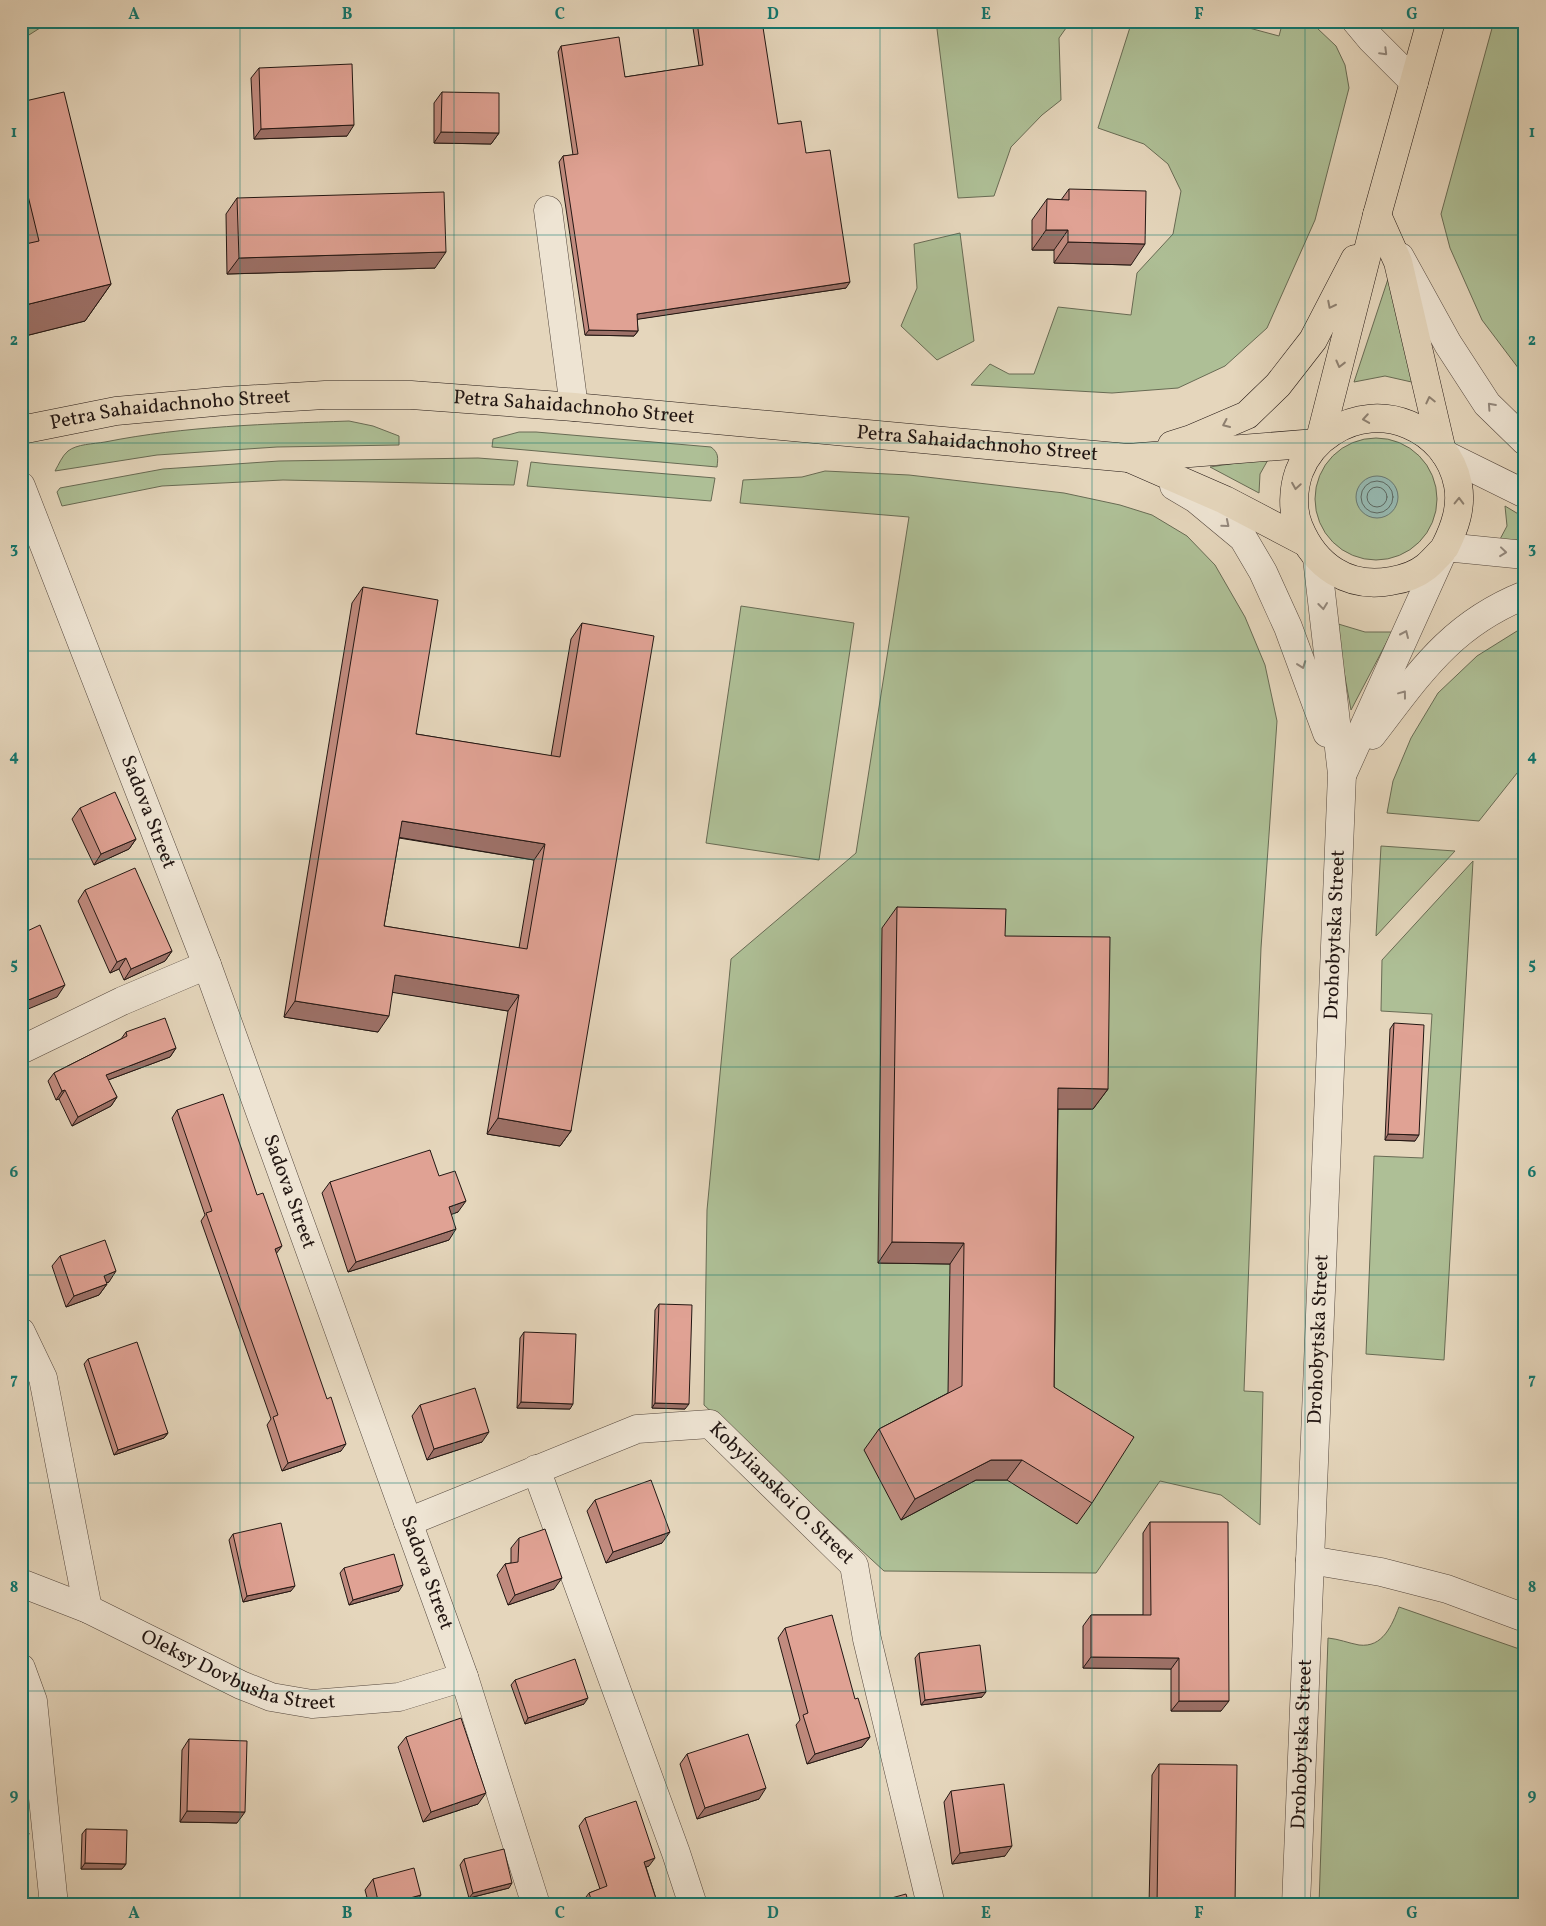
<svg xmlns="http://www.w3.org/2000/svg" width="1546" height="1926" font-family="Vollkorn,serif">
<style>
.green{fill:#aebf96;stroke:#686b54}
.water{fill:#96b9b1;stroke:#687872}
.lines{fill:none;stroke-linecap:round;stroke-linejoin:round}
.shore{stroke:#5c6862;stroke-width:1}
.minor-casing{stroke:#54473d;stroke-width:29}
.major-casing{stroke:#231713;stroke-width:29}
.minor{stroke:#eee4d3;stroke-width:28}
.major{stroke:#e5d6bc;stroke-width:28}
.wall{fill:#c18b7f;stroke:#231713;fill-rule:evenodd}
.shaded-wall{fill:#9d7168;stroke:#231713}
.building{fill:#e0a294;stroke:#231713;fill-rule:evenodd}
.oneway{stroke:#93887d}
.oneway2{stroke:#8e8070}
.grid{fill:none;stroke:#0f766e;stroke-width:1;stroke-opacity:0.55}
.labels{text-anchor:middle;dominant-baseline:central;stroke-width:4;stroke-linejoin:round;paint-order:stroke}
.street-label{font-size:20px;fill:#231713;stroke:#eee4d3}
.neatline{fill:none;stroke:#0f766e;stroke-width:2}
.grid-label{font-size:16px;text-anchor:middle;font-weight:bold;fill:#0f766e}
</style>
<rect width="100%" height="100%" fill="#e5d6bc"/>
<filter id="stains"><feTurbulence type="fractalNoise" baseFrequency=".004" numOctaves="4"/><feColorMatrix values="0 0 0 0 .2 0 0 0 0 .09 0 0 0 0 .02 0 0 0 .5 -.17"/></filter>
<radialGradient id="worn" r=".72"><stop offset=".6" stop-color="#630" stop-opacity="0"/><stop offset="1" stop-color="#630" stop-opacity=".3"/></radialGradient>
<g class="green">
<polygon points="21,21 51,21 21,40"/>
<polygon points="936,21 1071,21 1059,38 1061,100 1042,115 1011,147 994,196 958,198"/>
<polygon points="1132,21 1223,21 1279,36 1283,21 1297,21 1317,28 1336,46 1345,65 1349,88 1315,220 1267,328 1225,366 1178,388 1112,393 971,385 990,364 1009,374 1034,374 1058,307 1131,315 1137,273 1173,234 1181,191 1168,164 1144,144 1098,128"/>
<polygon points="1494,21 1525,21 1525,377 1482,320 1450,248 1441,214"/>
<polygon points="960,233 974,341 937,360 901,326 917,288 914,244"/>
<polygon points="1389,276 1416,383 1385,376 1354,382"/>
<path d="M 349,421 L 373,426 L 399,436 L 399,445 L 277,447 L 157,455 L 55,471 C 59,464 62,456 68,451 C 77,444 93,444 105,442 C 185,426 268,424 349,421 Z"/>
<path d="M 519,432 L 536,432 L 711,447 C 719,453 718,458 717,467 L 492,447 L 493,439 Z"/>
<circle cx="1376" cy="499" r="61"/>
<polygon points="478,458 518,461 514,485 283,480 162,486 62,506 57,492 60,488 163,469 279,461"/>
<polygon points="1269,458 1260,474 1259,493 1210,467"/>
<polygon points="531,462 549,464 715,478 711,501 527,486"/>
<polygon points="825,471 909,475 1064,493 1120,505 1152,515 1187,536 1215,565 1245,617 1265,665 1277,721 1261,948 1244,1391 1263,1392 1260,1525 1221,1495 1160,1481 1096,1573 884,1571 704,1405 707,1210 731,959 856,853 909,517 740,503 743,480 802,477"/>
<polygon points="1505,506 1525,518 1525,539 1498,543 1507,526"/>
<polygon points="741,606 854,623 819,860 706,843"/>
<polygon points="1335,623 1365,632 1392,632 1351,710"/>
<polygon points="1525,626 1525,763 1479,821 1387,813 1393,781 1411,738 1438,693 1477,656"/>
<polygon points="1381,846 1455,851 1376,936"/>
<polygon points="1473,861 1444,1360 1366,1354 1374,1156 1423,1158 1432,1014 1381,1011 1382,960"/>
<path d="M 1399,1607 L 1525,1651 L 1525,1904 L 1319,1905 L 1328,1638 C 1339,1639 1348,1643 1359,1645 C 1383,1648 1392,1625 1399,1607 Z"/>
</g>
<circle class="water" cx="1377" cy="497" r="21"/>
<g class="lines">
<g class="shore">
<circle cx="1377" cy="497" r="16"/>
<circle cx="1377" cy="497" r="10"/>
</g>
<defs>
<g id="minor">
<polyline points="1356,21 1371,39 1414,82"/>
<polyline points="548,210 574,407"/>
<polyline points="1400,257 1448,344 1487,404 1525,441"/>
<polyline points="1446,455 1525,494"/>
<path id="s1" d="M 21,486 L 207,965 L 464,1677 L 536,1905"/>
<polyline points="1174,486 1196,499 1243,538 1263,572 1288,627 1327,733"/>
<path d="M 1372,735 C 1419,674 1450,625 1525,595"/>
<polyline points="1343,773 1445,547 1525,555"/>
<polyline points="21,1050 122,1001 207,965"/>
<polyline points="21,1332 43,1378 88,1609"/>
<polyline points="536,1469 676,1853 693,1905"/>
<path id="s2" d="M 408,1522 L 637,1429 L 710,1424 L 854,1565 L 867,1639 L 931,1905"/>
<polyline points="1310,1560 1381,1572 1447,1589 1525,1618"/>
<path id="s3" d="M 21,1583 L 88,1609 L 241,1685 L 271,1697 L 312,1704 L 399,1697 L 464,1677"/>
<polyline points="21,1668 33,1701 54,1905"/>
<path id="s4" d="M 1296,1905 L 1342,774 L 1317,558"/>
</g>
<g id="major">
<polyline points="1377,215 1398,262 1441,447"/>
<path id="s5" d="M 21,430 L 116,411 L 225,401 L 325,395 L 411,395 L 574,407 L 1128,458 L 1316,443"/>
<polyline points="1320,439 1377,215 1431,21"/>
<polyline points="1172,445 1191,439 1247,415 1278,385 1313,340 1355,259"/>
<polyline points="1131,459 1225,500 1305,542"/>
<path d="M 1442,551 C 1437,556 1432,562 1426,567 C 1416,575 1404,579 1391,581 C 1348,589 1315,566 1299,527 C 1292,511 1293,489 1299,472 C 1306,454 1316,442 1332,432 C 1380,400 1447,427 1458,485 C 1462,507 1455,527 1445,547"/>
</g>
</defs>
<use href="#minor" class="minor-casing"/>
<use href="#major" class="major-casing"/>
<use href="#minor" class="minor"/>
<use href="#major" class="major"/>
</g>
<g class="wall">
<polygon points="697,22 778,124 806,153 846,288 637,319 638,331 634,336 585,335 559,162 563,156 573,155 558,52 561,46 625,77 699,66 693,28"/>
<polygon points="259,68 347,136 254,139 251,78"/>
<polygon points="442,92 499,133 491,144 434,143 434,103"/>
<polygon points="21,102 111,284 85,321 21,337"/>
<polygon points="1069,189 1131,265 1054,263 1054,250 1032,250 1032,220 1047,199 1061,200"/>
<polygon points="237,198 435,268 227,274 226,214"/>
<path d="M 363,587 L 416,734 L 551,756 L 571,639 L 582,623 L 571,1131 L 560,1146 L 487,1134 L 508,1011 L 393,992 L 378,1032 L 284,1017 L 352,603 ZM 399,838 L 534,860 L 519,948 L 384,926 Z"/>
<polygon points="80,808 136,839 129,849 94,865 72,819"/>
<polygon points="85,890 172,951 165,961 124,980 119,969 110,973 78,901"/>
<polygon points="897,907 1005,936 1108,1089 1093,1109 1058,1109 1054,1387 1092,1503 1077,1524 1007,1480 976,1480 901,1520 864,1450 879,1429 948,1393 950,1264 878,1263 882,928"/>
<polygon points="1394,1023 1415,1141 1385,1140 1390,1029"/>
<polygon points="126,1032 176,1048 170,1057 108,1080 117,1097 111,1106 72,1126 59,1099 56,1100 48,1081 54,1073 121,1039"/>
<polygon points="177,1110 276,1254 341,1451 282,1471 267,1425 271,1419 201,1221 205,1215 172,1118"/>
<polygon points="439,1176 458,1212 451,1214 449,1240 348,1272 322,1193 330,1182"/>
<polygon points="60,1256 109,1282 106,1283 107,1284 99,1295 66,1307 52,1266"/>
<polygon points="659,1304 685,1409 652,1408 655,1310"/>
<polygon points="524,1332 570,1409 517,1408 520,1338"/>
<polygon points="88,1359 168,1433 164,1438 114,1455 84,1364"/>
<polygon points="420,1405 482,1442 427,1460 412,1416"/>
<polygon points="595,1500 662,1543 606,1563 587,1511"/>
<polygon points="1525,1504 1525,1526 1522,1526"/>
<polygon points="1150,1522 1221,1711 1171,1711 1171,1669 1083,1668 1083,1626 1091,1615 1143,1615 1143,1533"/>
<polygon points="233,1534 291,1591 243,1602 229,1540"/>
<polygon points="519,1538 554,1589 508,1605 497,1575 505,1564 511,1563 511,1548"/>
<polygon points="344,1568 399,1591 349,1605 340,1573"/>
<polygon points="785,1628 870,1737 862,1747 807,1764 796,1725 800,1720 778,1638"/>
<polygon points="919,1653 982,1697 921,1705 915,1658"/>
<polygon points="515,1680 584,1704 525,1724 511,1685"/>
<polygon points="406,1737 478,1804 423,1822 398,1747"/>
<polygon points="189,1739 237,1823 180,1822 182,1750"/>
<polygon points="687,1754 759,1799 697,1819 680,1764"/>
<polygon points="1159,1764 1235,1905 1149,1905 1152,1775"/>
<polygon points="951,1791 1005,1856 952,1864 944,1802"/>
<polygon points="585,1818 649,1866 646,1867 658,1905 584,1905 583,1901 589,1893 600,1889 579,1826"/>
<polygon points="86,1829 126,1864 122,1869 81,1869 82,1834"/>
<polygon points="464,1859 509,1888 469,1898 460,1865"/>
<polygon points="373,1879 414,1905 369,1905 365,1890"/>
</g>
<g class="shaded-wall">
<polygon points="354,125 347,136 254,139 261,129"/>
<polygon points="441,132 499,133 491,144 434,143"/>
<polygon points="1046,230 1068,230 1054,250 1032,250"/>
<polygon points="1068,242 1145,244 1131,265 1054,263"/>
<polygon points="446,252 435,268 227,274 239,258"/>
<polygon points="850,282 846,288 633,320 637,314"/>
<polygon points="111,284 85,321 21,337 21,306"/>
<polygon points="589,330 638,331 634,336 585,335"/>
<polygon points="402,821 545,844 534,860 391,836"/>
<polygon points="136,839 129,849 94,865 101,854"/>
<polygon points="172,951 165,961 124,980 131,969"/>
<polygon points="126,958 119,969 110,973 117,962"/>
<polygon points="395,975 519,995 508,1011 384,991"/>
<polygon points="65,985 57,997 21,1012 21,1003"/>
<polygon points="295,1001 389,1016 378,1032 284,1017"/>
<polygon points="176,1048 170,1057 100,1083 106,1075"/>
<polygon points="1058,1088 1108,1089 1093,1109 1044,1109"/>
<polygon points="65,1090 59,1099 56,1100 62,1091"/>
<polygon points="117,1097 111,1106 72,1126 78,1117"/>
<polygon points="498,1118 571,1131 560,1146 487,1134"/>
<polygon points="1388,1134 1419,1135 1415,1141 1385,1140"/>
<polygon points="466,1201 458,1212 442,1218 449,1207"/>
<polygon points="456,1229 449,1240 348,1272 356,1262"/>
<polygon points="892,1242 964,1243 950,1264 878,1263"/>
<polygon points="282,1246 276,1254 275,1249"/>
<polygon points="116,1271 109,1282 96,1286 104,1276"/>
<polygon points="107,1284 99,1295 66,1307 74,1296"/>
<polygon points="521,1402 573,1404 570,1409 517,1408"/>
<polygon points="655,1403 689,1404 685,1409 652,1408"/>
<polygon points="489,1432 482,1442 427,1460 434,1449"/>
<polygon points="168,1433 164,1438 114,1455 118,1450"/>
<polygon points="346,1444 341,1451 282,1471 288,1463"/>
<polygon points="991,1460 1022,1460 1007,1480 976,1480 901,1520 915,1499"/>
<polygon points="670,1532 662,1543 606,1563 613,1552"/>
<polygon points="562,1578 554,1589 508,1605 515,1595"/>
<polygon points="403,1585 399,1591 349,1605 353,1600"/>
<polygon points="295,1586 291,1591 243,1602 247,1596"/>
<polygon points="1091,1657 1179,1658 1171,1669 1083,1668"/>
<polygon points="986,1692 982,1697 921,1705 925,1700"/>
<polygon points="588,1698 584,1704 525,1724 528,1718"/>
<polygon points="1179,1701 1229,1701 1221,1711 1171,1711"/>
<polygon points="870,1737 862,1747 807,1764 815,1754"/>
<polygon points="766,1788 759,1799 697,1819 705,1808"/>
<polygon points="486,1793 478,1804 423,1822 431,1812"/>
<polygon points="187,1811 245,1812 237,1823 180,1822"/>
<polygon points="29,1834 21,1845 21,1837"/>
<polygon points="1012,1846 1005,1856 952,1864 960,1853"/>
<polygon points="655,1858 649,1866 638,1870 644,1862"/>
<polygon points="85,1863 126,1864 122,1869 81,1869"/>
<polygon points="512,1883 509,1888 469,1898 473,1893"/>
<polygon points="421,1895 414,1905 384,1905"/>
</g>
<g class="building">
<polygon points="705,21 762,21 778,124 801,121 806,153 830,150 850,282 637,314 638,331 589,330 563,156 578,154 561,46 619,37 625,77 703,65 697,22"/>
<polygon points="352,64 354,125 261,129 259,68"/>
<polygon points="64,92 111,284 21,306 21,245 39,241 21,167 21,102"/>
<polygon points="442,92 499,93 499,133 441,132"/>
<polygon points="1069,189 1146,191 1145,244 1068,242 1068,230 1046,230 1047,199 1069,200"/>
<polygon points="444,192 446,252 239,258 237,198"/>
<path d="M 363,587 L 438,600 L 416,734 L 560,757 L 582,623 L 654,636 L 571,1131 L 498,1118 L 519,995 L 395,975 L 389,1016 L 295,1001 ZM 402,821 L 545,844 L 527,949 L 384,926 Z"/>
<polygon points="115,792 136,839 101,854 80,808"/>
<polygon points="135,868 172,951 131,969 126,958 117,962 85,890"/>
<polygon points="897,907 1006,909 1005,936 1110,937 1108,1089 1058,1088 1054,1387 1134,1437 1092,1503 1022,1460 991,1460 915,1499 879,1429 962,1386 964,1243 892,1242"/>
<polygon points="40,925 65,985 21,1003 21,934"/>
<polygon points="165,1018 176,1048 106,1075 117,1097 78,1117 65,1090 62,1091 54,1073 127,1036 126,1032"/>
<polygon points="1394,1023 1424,1025 1419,1135 1388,1134"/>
<polygon points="223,1094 257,1195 263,1193 282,1246 275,1249 327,1399 331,1397 346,1444 288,1463 273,1417 278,1415 206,1213 212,1211 177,1110"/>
<polygon points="430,1150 439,1176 455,1171 466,1201 449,1207 456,1229 356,1262 330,1182"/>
<polygon points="105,1240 116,1271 104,1276 107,1284 74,1296 60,1256"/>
<polygon points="659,1304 692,1305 689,1404 655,1403"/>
<polygon points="524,1332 576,1334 573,1404 521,1402"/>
<polygon points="137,1342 168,1433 118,1450 88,1359"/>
<polygon points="475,1388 489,1432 434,1449 420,1405"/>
<polygon points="651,1480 670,1532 613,1552 595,1500"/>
<polygon points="1150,1522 1228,1522 1229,1701 1179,1701 1179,1658 1091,1657 1091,1615 1151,1615"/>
<polygon points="281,1523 295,1586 247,1596 233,1534"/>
<polygon points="545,1529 562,1578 515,1595 505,1564 518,1562 519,1538"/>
<polygon points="394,1554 403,1585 353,1600 344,1568"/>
<polygon points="832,1615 855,1699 858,1698 870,1737 815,1754 803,1715 808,1713 785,1628"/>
<polygon points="980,1645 986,1692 925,1700 919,1653"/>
<polygon points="575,1659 588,1698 528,1718 515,1680"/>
<polygon points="461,1718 486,1793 431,1812 406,1737"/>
<polygon points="748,1734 766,1788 705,1808 687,1754"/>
<polygon points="189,1739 247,1741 245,1812 187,1811"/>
<polygon points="1159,1764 1237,1765 1235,1905 1157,1905"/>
<polygon points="1004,1784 1012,1846 960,1853 951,1791"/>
<polygon points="636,1801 655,1858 644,1862 658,1905 593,1905 589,1893 607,1886 585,1818"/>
<polygon points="21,1810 29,1834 21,1837"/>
<polygon points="86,1829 127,1830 126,1864 85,1863"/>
<polygon points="504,1849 512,1883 473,1893 464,1859"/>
<polygon points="414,1868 421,1895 384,1905 379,1905 373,1879"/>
<polygon points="906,1894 909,1905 866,1905"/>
</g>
<defs><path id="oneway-chevron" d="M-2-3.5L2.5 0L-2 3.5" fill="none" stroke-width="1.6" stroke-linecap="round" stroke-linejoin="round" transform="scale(1.25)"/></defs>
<g class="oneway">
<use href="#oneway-chevron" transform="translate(1384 52) rotate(45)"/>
<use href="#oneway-chevron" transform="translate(1491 406) rotate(-132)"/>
<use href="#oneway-chevron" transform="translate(1226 524) rotate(40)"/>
<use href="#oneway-chevron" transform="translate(1503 552) rotate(6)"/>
<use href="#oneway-chevron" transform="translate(1323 606) rotate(83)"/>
<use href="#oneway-chevron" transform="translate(1405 634) rotate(-66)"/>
<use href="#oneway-chevron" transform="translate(1302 665) rotate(70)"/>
<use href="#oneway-chevron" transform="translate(1403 694) rotate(-53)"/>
</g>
<g class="oneway2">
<use href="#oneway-chevron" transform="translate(1331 305) rotate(117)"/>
<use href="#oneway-chevron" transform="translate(1340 364) rotate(104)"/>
<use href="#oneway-chevron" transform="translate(1430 400) rotate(-103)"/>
<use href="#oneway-chevron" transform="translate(1366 419) rotate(171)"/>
<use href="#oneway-chevron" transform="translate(1226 424) rotate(156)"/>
<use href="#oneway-chevron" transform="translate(1296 486) rotate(99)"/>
<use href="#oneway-chevron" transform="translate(1459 501) rotate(-89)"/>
</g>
<path class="grid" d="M 240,21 L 240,1905M 454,21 L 454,1905M 666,21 L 666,1905M 880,21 L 880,1905M 1092,21 L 1092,1905M 1305,21 L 1305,1905M 21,235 L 1525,235M 21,443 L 1525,443M 21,651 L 1525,651M 21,859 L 1525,859M 21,1067 L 1525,1067M 21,1275 L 1525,1275M 21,1483 L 1525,1483M 21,1691 L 1525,1691"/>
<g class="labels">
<g class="street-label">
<text stroke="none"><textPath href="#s5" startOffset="556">Petra Sahaidachnoho Street</textPath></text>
<text stroke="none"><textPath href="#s5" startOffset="151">Petra Sahaidachnoho Street</textPath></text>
<text stroke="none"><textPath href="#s5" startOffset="961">Petra Sahaidachnoho Street</textPath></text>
<text stroke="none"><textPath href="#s1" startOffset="350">Sadova Street</textPath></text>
<text stroke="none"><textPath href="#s4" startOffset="971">Drohobytska Street</textPath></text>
<text stroke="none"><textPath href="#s1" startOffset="755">Sadova Street</textPath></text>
<text stroke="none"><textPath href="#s4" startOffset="566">Drohobytska Street</textPath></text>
<text stroke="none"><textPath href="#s2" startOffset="420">Kobylianskoi O. Street</textPath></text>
<text stroke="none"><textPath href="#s1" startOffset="1160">Sadova Street</textPath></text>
<text stroke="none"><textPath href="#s3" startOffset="236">Oleksy Dovbusha Street</textPath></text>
<text stroke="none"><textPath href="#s4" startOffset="161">Drohobytska Street</textPath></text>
</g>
</g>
<rect width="1546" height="1926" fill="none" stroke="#e5d6bc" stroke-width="55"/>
<rect x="28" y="28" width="1490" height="1870" class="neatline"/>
<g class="grid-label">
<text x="134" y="19">A</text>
<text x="347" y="19">B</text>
<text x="560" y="19">C</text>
<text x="773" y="19">D</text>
<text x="986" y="19">E</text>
<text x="1199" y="19">F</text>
<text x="1412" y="19">G</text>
<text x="14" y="137">1</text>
<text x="1532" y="137">1</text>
<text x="14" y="345">2</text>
<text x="1532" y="345">2</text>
<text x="14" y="553">3</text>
<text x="1532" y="553">3</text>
<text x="14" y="761">4</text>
<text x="1532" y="761">4</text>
<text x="14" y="969">5</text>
<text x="1532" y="969">5</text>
<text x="14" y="1177">6</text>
<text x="1532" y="1177">6</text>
<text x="14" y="1384">7</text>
<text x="1532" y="1384">7</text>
<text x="14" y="1592">8</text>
<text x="1532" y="1592">8</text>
<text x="14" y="1800">9</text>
<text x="1532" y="1800">9</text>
<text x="134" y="1918">A</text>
<text x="347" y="1918">B</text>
<text x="560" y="1918">C</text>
<text x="773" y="1918">D</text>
<text x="986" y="1918">E</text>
<text x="1199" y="1918">F</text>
<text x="1412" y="1918">G</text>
</g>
<rect width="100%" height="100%" filter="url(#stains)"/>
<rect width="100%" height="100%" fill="url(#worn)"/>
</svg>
